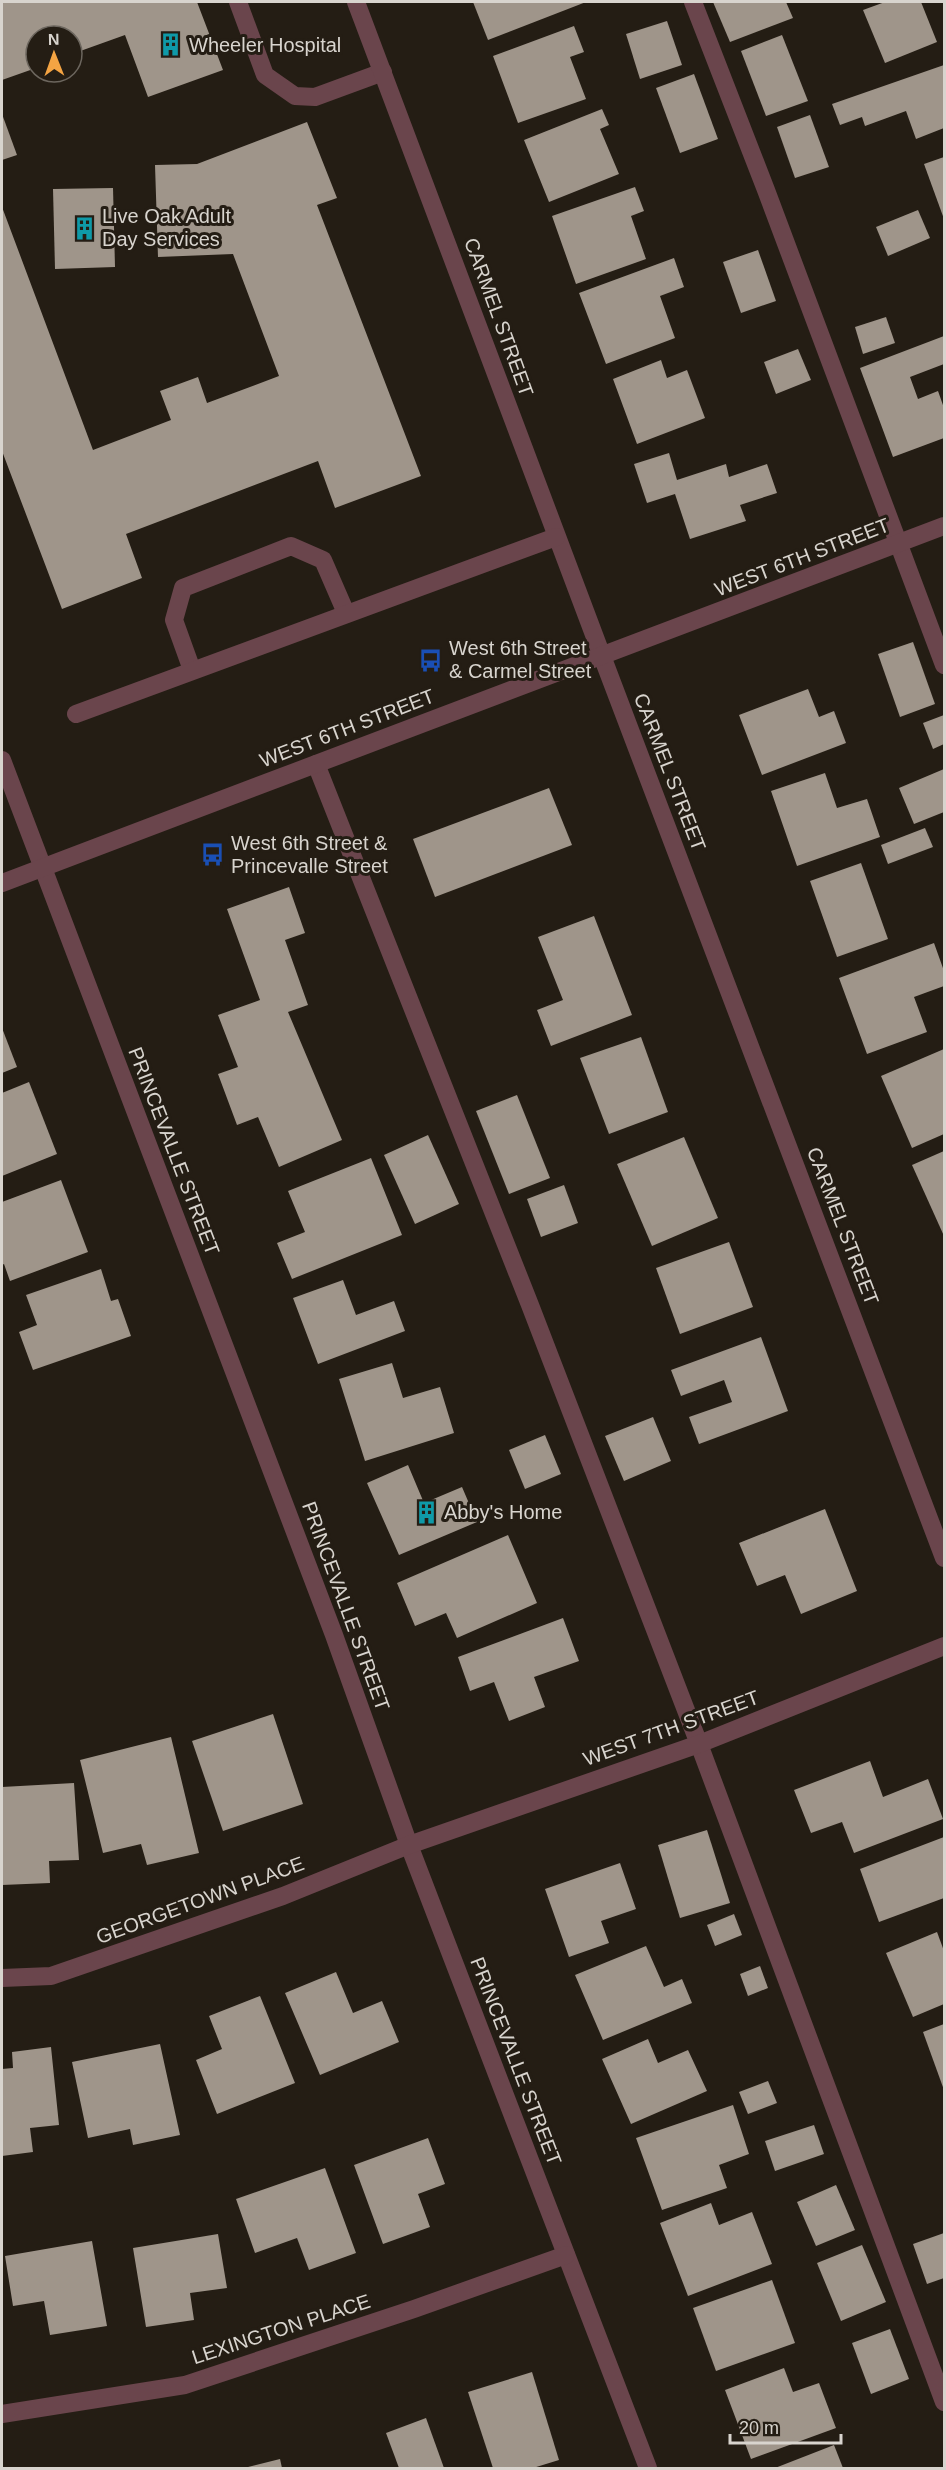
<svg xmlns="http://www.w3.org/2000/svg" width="946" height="2470" font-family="Arial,sans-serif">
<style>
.building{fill:#9f958a}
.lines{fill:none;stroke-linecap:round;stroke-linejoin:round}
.minor{stroke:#6a454c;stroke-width:18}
.labels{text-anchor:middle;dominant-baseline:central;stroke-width:6;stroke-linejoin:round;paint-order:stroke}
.poi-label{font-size:20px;fill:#d8d4ce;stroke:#241d14;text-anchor:start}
.street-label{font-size:20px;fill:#d8d4ce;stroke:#241d14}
</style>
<rect width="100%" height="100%" fill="#241d14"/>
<g class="building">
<polygon points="2,2 197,2 223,70 148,97 125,35 72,54 72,36 36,36 36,68 2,80"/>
<polygon points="473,2 586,2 488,40"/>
<polygon points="713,2 786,2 793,18 730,42"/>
<polygon points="885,2 921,2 937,42 885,63 863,10"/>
<polygon points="667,21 682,65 640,79 626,34"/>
<polygon points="574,26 584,52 570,57 586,99 518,123 493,56"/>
<polygon points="782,35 808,101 766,116 741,51"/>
<polygon points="944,65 944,128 916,139 906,111 865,126 862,117 840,125 832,104"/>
<polygon points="694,74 718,139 680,153 656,88"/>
<polygon points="602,109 609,125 600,129 619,174 549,202 524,140"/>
<polygon points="2,114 17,155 2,160"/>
<polygon points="810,115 829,167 795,178 777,127"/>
<polygon points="307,122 337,198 317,205 421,476 335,508 318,461 126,534 142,578 62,609 2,451 2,207 93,450 171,420 160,391 198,377 207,403 279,376 233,254 158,257 155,165 197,164"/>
<polygon points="944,157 944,219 924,164"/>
<polygon points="635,187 644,211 631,216 646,259 576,284 552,216"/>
<polygon points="113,188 115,267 55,269 53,189"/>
<polygon points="918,210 930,238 888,256 876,227"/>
<polygon points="758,250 776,301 741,313 723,262"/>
<polygon points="674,258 684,287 660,296 675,338 606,364 579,293"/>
<polygon points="886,317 895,343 863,354 855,327"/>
<polygon points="944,336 944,364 910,377 918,399 938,391 944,408 944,438 893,457 860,368"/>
<polygon points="798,349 811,380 776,394 764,362"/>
<polygon points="661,360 667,378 687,370 705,418 637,444 613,379"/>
<polygon points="669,453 677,480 726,464 729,477 767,464 777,493 740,505 746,521 690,539 675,494 647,503 634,464"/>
<polygon points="913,642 935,704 900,717 878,654"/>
<polygon points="808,689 819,717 834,711 846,743 762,775 739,715"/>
<polygon points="944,715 944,744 933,749 923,723"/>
<polygon points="944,769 944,812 914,824 899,788"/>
<polygon points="825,773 837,808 867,799 880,837 797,866 771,791"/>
<polygon points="549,788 572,845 435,897 413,839"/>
<polygon points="925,828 933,847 888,864 881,845"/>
<polygon points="861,863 888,939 837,957 810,881"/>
<polygon points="289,887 305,933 285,940 308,1005 288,1012 342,1140 279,1167 258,1117 237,1125 218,1074 238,1067 218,1015 260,1000 227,909"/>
<polygon points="594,916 632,1015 551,1046 537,1010 563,1000 538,937"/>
<polygon points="934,943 944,971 944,986 914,997 927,1032 867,1054 839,978"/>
<polygon points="2,1028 17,1067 2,1073"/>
<polygon points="641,1037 668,1112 609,1134 580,1058"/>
<polygon points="944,1049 944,1134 912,1148 881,1076"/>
<polygon points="29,1082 57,1154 2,1176 2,1093"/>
<polygon points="517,1095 550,1178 509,1194 476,1111"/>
<polygon points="428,1135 459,1204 415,1224 384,1155"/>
<polygon points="684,1137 718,1218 652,1246 617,1164"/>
<polygon points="944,1151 944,1236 912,1165"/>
<polygon points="371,1158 402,1235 292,1279 277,1243 305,1232 288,1191"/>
<polygon points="61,1180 88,1252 10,1281 4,1264 2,1265 2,1202"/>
<polygon points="564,1185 578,1223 541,1237 527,1199"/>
<polygon points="729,1242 753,1307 680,1334 656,1268"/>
<polygon points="101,1269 111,1301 118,1299 131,1336 33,1370 19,1332 37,1325 26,1295"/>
<polygon points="343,1280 356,1315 394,1301 405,1331 318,1364 293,1298"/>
<polygon points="761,1337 788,1411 699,1444 689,1417 732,1402 724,1380 681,1396 671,1370"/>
<polygon points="392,1363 403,1398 440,1387 454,1433 365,1461 339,1379"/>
<polygon points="653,1417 671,1461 624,1481 605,1436"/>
<polygon points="545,1435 561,1474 525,1489 509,1450"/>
<polygon points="408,1465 424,1503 462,1487 477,1522 399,1555 367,1483"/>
<polygon points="825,1509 857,1591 801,1614 785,1575 757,1586 739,1543"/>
<polygon points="508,1535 537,1603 457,1638 446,1613 415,1626 397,1583"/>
<polygon points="563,1618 579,1661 534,1677 545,1707 509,1721 494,1682 470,1691 458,1657"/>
<polygon points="273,1714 303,1804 223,1831 192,1741"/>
<polygon points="171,1737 199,1853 147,1865 141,1844 103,1853 80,1760"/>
<polygon points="870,1761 883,1797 928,1779 943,1819 854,1853 842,1822 811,1833 794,1790"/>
<polygon points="74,1783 79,1860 49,1861 50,1883 2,1885 2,1787"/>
<polygon points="707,1830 730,1903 680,1918 658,1845"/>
<polygon points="944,1837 944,1898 879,1922 860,1869"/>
<polygon points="620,1863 636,1909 601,1921 609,1943 569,1957 545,1889"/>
<polygon points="734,1914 742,1935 715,1946 707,1925"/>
<polygon points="937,1932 944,1951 944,2004 913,2017 886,1953"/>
<polygon points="646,1946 664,1987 682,1979 692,2003 603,2040 575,1975"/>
<polygon points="760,1966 768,1988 748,1996 740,1974"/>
<polygon points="336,1972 353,2013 382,2001 399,2042 320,2075 285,1993"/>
<polygon points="260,1996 295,2083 217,2114 196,2060 222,2049 209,2016"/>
<polygon points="944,2024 944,2090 923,2032"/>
<polygon points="648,2039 658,2063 688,2050 707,2091 631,2124 602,2059"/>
<polygon points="160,2044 180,2135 133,2145 130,2129 88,2138 72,2062"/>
<polygon points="51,2047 59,2125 30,2128 33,2152 2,2156 2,2069 13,2068 12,2052"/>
<polygon points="768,2081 777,2103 748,2114 739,2092"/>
<polygon points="733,2105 749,2154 719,2165 727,2188 662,2210 636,2138"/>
<polygon points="814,2125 824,2154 775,2171 765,2141"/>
<polygon points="428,2138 445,2184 418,2194 430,2227 383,2244 354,2165"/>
<polygon points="325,2168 356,2253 309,2270 297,2238 255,2253 236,2199"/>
<polygon points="836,2185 855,2230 816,2246 797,2202"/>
<polygon points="711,2203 719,2225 752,2212 772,2264 688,2296 660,2223"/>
<polygon points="944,2233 944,2278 927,2284 913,2244"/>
<polygon points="218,2234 227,2288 190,2293 194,2320 146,2327 133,2248"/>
<polygon points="92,2241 107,2326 50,2335 44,2301 13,2306 5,2256"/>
<polygon points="862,2245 886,2302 841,2321 817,2263"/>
<polygon points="772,2280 795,2343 716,2371 693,2308"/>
<polygon points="890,2329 909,2379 871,2394 852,2343"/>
<polygon points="784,2368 793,2392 819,2383 836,2428 751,2459 725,2390"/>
<polygon points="532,2372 559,2460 533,2468 493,2468 468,2392"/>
<polygon points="426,2418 444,2468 399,2468 386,2433"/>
<polygon points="834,2445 843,2468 775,2468"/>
<polygon points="280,2459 282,2468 244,2468"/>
</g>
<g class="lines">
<g class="minor">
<polyline points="238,2 265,75 295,96 315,97 383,72"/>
<polyline points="356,2 602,656 944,1558"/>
<polyline points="693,2 766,190 944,665"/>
<polyline points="192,670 174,620 183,588 291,546 323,560 346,613"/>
<polyline points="76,714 556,537"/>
<polyline points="2,760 334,1635 409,1845 648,2468"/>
<polyline points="316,764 530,1305 699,1744 944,2402"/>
<polyline points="2,883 944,526"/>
<polyline points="2,1978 51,1976 283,1896 409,1845 699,1744 944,1646"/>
<polyline points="2,2414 185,2385 414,2309 566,2255"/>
</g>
</g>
<defs>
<symbol id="building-bare" viewBox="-9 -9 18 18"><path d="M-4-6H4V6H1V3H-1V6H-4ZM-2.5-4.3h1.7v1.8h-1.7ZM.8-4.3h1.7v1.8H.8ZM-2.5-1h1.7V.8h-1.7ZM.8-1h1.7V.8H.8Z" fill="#0f9aa8" stroke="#241d14" stroke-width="2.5" paint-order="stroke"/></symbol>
<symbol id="bus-bare" viewBox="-9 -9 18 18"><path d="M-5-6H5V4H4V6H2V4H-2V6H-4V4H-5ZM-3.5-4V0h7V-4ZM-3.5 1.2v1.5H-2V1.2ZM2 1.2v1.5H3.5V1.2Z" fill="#1a4fb4" stroke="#241d14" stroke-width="2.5" paint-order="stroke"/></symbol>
</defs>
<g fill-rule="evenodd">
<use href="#building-bare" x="154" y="28" width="33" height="33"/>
<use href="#building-bare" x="68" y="212" width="33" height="33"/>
<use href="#bus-bare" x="414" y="644" width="33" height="33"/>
<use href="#bus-bare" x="196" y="838" width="33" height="33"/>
<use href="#building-bare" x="410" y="1496" width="33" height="33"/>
</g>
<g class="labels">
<g class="poi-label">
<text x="189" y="45">Wheeler Hospital</text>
<text x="102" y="216">Live Oak Adult<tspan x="102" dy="23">Day Services</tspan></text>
<text x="449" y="648">West 6th Street<tspan x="449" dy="23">&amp; Carmel Street</tspan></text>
<text x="231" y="843">West 6th Street &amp;<tspan x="231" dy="23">Princevalle Street</tspan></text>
<text x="444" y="1512">Abby's Home</text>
</g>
<g class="street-label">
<text transform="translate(499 317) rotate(70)">CARMEL STREET</text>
<text transform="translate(802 557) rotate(-21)">WEST 6TH STREET</text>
<text transform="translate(347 728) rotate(-21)">WEST 6TH STREET</text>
<text transform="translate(670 772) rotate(69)">CARMEL STREET</text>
<text transform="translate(174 1151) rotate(69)">PRINCEVALLE STREET</text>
<text transform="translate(843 1226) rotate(69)">CARMEL STREET</text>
<text transform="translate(346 1606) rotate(70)">PRINCEVALLE STREET</text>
<text transform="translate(671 1728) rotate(-20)">WEST 7TH STREET</text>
<text transform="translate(200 1900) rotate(-20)">GEORGETOWN PLACE</text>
<text transform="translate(516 2061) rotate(69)">PRINCEVALLE STREET</text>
<text transform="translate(281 2329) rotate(-18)">LEXINGTON PLACE</text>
</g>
</g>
<rect width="946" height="2470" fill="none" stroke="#d8d4ce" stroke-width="6"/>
<g transform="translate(54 54) rotate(359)"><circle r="28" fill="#241d14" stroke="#6c665e" stroke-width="1.5"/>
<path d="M0-4.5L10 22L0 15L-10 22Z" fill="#f4a443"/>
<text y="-9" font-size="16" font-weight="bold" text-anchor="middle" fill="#d8d4ce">N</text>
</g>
<path d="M730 2434v9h111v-9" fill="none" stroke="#d8d4ce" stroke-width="3"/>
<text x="739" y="2434" font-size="18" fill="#d8d4ce" stroke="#241d14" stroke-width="4.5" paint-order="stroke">20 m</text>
</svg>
